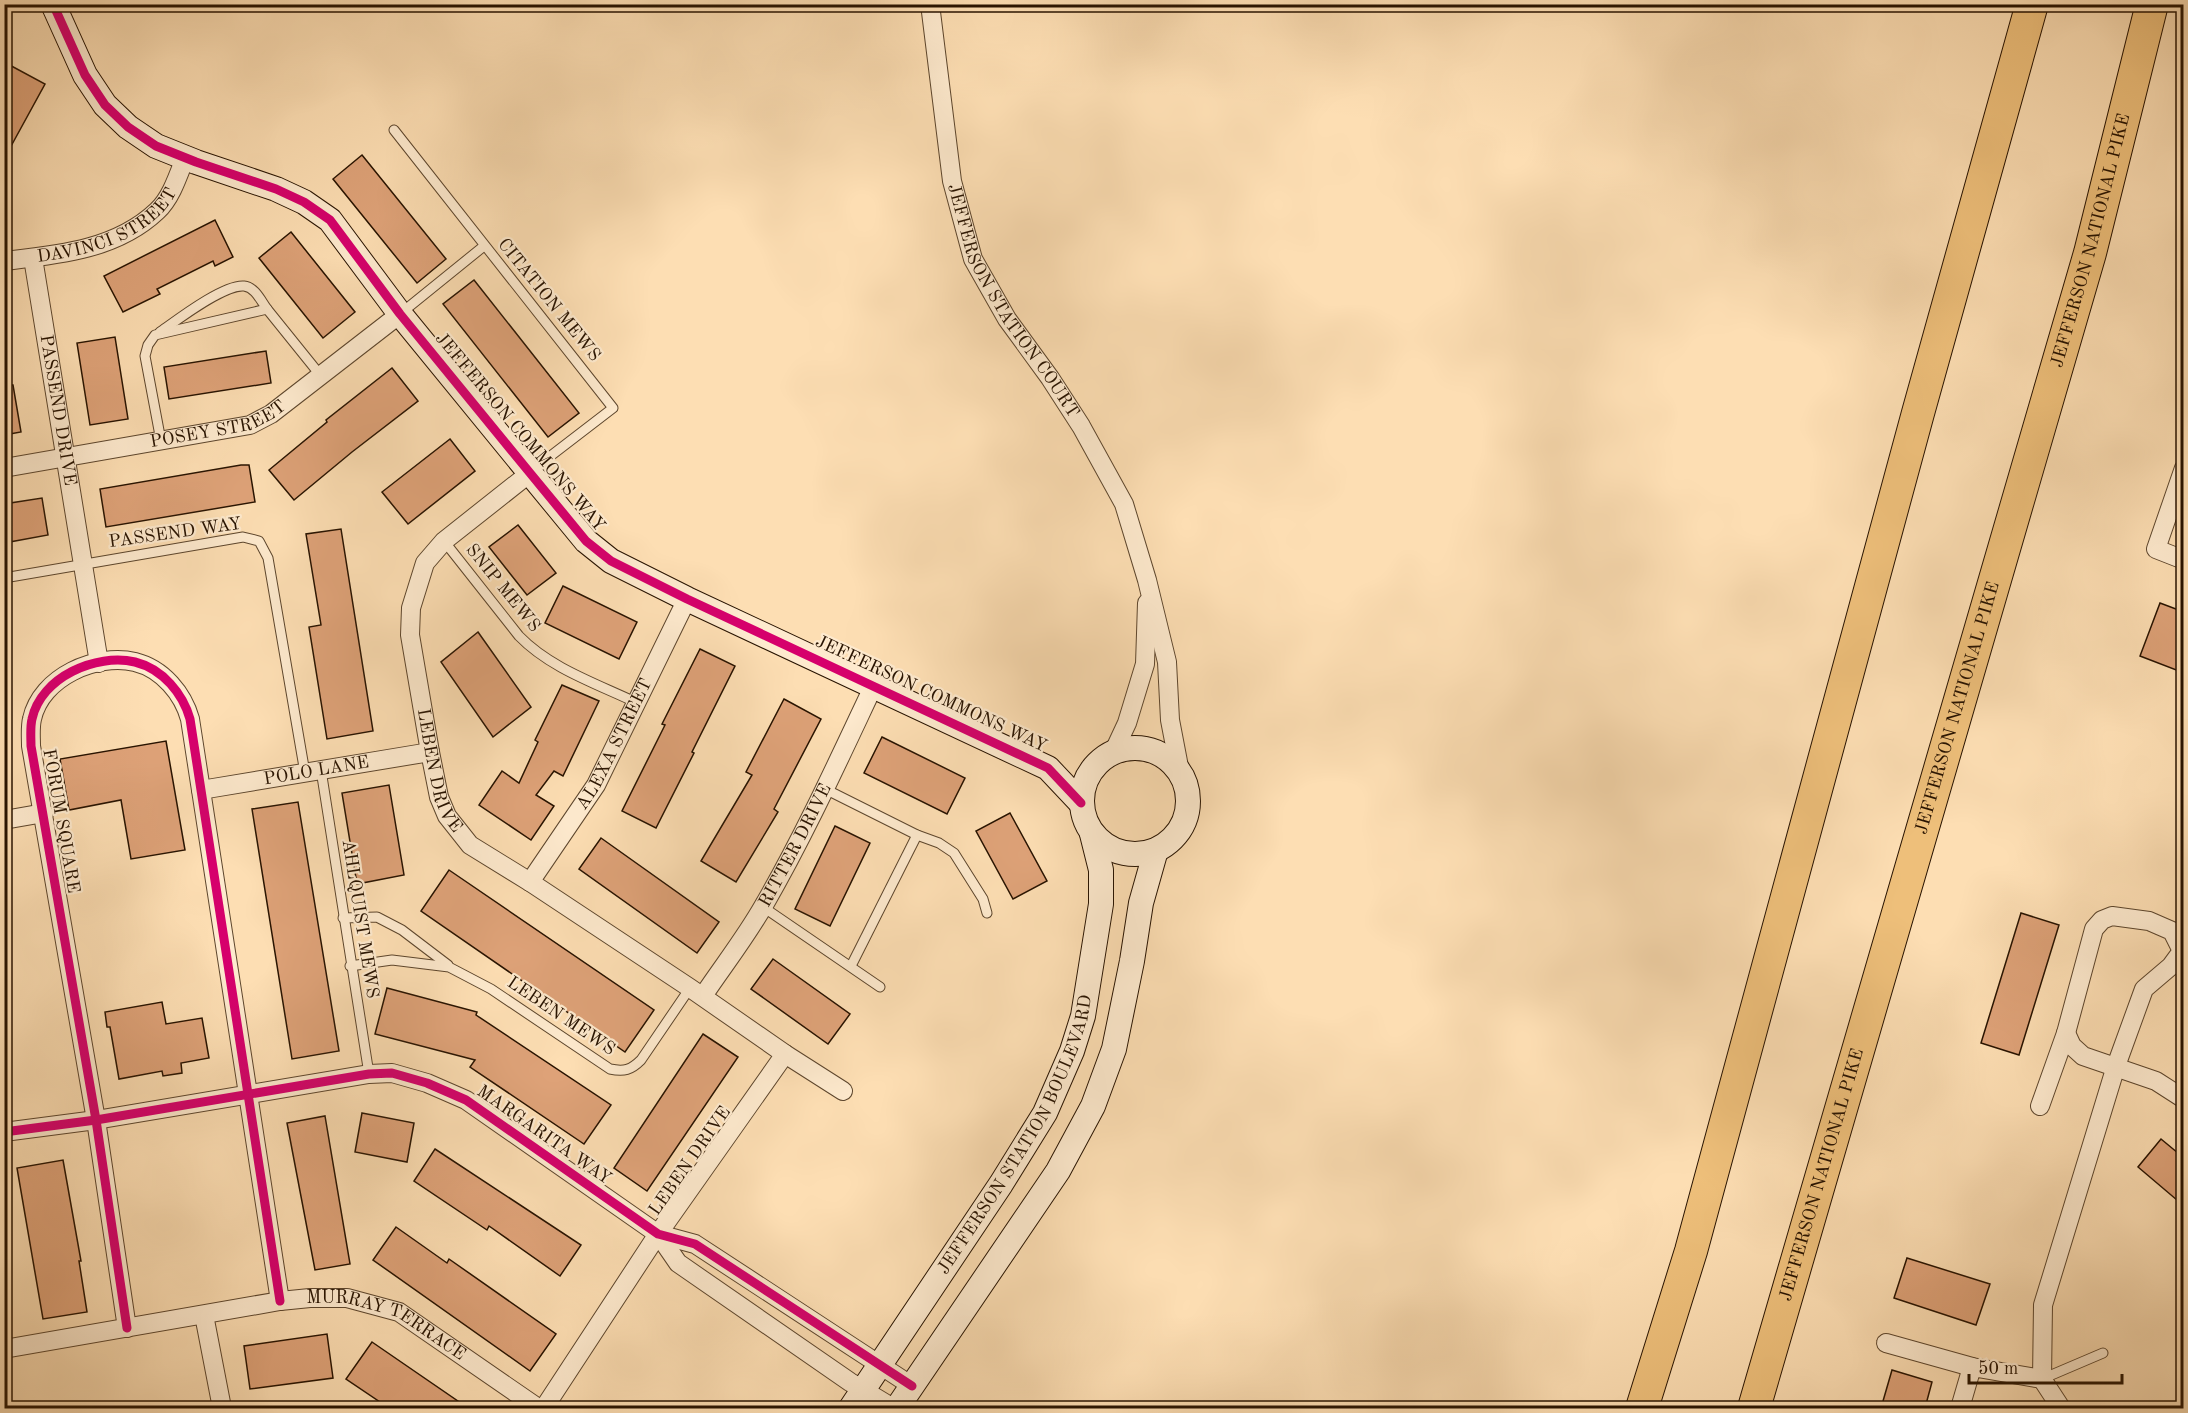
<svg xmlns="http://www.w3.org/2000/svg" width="2188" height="1413" font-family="'Old Standard TT',serif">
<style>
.building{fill:#dea278;stroke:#281300;stroke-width:1.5}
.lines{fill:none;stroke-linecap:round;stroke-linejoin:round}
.lane-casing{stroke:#5d462d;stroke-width:11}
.street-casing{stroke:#5d462d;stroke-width:20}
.secondary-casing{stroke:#281300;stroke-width:26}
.highway-casing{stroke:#281300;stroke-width:34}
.lane{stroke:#feeace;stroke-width:9}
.street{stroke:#feeace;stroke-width:18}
.secondary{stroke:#feeace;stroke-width:24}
.highway{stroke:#eebf7a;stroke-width:32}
.cycleway-casing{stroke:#feeace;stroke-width:13}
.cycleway{stroke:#d6006c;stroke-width:9}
.labels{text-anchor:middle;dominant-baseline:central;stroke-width:4.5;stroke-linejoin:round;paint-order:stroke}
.street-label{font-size:18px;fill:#281300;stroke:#feeace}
</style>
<rect width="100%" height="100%" fill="#fddeb3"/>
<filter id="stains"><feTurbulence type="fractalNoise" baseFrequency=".00333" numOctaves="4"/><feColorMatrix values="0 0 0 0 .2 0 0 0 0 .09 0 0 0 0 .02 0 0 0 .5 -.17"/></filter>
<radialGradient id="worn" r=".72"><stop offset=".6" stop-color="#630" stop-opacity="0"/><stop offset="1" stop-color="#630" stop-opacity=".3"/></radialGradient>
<g class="building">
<polygon points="4,62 45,84 4,159"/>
<polygon points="362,155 446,259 417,283 333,179"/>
<polygon points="215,220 233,257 215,266 213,261 157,289 160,294 123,312 104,276"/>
<polygon points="291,232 355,312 323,338 259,258"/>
<polygon points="474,280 579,413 548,437 443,304"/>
<polygon points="115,337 128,419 90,425 77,343"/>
<polygon points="266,351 271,383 169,399 164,367"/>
<polygon points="392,368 418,401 352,452 294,500 269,470 327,422 326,420"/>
<polygon points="4,385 13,385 21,432 4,435"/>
<polygon points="450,439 475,471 408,524 382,492"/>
<polygon points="241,465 249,465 255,502 106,527 100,489"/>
<polygon points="42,498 48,535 4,543 4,504"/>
<polygon points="518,525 556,573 527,595 489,547"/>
<polygon points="341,529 373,731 327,739 309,627 321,625 306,534"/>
<polygon points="563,586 637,622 619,659 545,623"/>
<polygon points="2160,603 2184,612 2184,673 2140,656"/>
<polygon points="478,632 531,707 493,737 441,662"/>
<polygon points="700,649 735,666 692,752 694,753 656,828 622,811 665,725 662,724"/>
<polygon points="562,685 599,701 563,776 554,771 536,795 554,806 531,840 479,805 502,771 519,783 538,742 535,740"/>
<polygon points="784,699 821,719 774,809 778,812 736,882 701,861 752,775 746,772"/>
<polygon points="882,737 965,778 947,814 864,773"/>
<polygon points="166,741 185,850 131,859 121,800 69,810 60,759"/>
<polygon points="389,785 404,875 357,884 342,793"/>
<polygon points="298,802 339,1051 292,1059 252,809"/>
<polygon points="1010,813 1047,881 1013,899 976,831"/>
<polygon points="835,826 870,843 830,926 795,909"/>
<polygon points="601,838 719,922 697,953 579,869"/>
<polygon points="449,870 654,1010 625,1052 421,911"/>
<polygon points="2021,913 2059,925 2019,1055 1981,1043"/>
<polygon points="773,959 850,1014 828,1044 751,989"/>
<polygon points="387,988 477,1012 476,1015 611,1105 584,1144 470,1067 475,1060 375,1034"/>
<polygon points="162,1002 166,1024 202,1018 209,1058 181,1063 182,1073 163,1076 162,1071 119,1079 110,1027 107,1027 105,1012"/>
<polygon points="703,1034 738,1057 647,1191 614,1168"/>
<polygon points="362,1113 414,1123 407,1162 355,1152"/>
<polygon points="325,1116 350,1264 315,1270 287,1123"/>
<polygon points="2161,1139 2184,1158 2184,1206 2138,1167"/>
<polygon points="435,1149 581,1245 560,1276 489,1226 487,1230 414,1181"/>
<polygon points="63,1160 81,1261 79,1261 87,1312 43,1319 17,1168"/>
<polygon points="396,1227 447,1263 449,1259 556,1334 530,1371 373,1260"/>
<polygon points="1907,1258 1990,1284 1976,1325 1894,1298"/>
<polygon points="327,1334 333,1378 250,1389 244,1346"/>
<polygon points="372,1342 468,1408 389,1408 346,1379"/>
<polygon points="1892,1370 1932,1382 1925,1408 1881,1408"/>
</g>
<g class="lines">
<defs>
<g id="lane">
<polyline points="394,130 613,408 531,471"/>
<polyline points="400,314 484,246"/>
<path d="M 160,332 C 177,320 224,284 244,286 C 255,287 261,301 267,309"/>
<polyline points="161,441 145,356 148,345 155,335 267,309 321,376"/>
<path d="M 444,541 L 519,636 C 550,668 595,683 635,702"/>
<polyline points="4,578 243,537 259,541 268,558 305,773"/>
<polyline points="321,770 369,1074"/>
<polyline points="825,789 917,835 939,843 954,853 983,899 987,913"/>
<polyline points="763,907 880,987"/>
<polyline points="343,918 377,917 402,930 448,965"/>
<path d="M 350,966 L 392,960 L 449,967 L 491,989 L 610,1069 C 624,1072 631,1070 641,1060 L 690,988"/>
<polyline points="851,966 917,835"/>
<polyline points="2042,1379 2103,1353"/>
</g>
<g id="street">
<path id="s1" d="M 930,4 L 952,181 L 973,259 L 1007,319 L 1050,378 L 1081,426 L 1124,504 L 1147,580 L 1167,662 L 1170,720 L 1180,772"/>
<path id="s2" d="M 33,258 L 99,663"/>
<path id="s3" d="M 4,261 C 57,255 116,250 157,211 C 171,198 178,176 185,158"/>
<path id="s4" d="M 4,468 L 250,425 L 271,414 L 400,314"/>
<polyline points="2184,468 2156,549 2184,560"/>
<path id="s5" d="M 530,473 L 444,541 L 425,563 L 411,608 L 410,635 L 430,752 L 439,797 L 447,816 L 470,845 L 530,882 L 690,988 L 785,1054 L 843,1091"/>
<polyline points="1113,753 1127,723 1145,664 1147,603"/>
<path id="s6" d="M 201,790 L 430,752"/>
<polyline points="4,820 44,813"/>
<path id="s7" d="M 530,882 L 596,785 L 687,599"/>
<path id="s8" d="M 703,996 C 723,966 746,937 764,905 C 805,834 839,759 874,685"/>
<polyline points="2066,1033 2072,1046 2083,1056 2156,1081 2184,1099"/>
<polyline points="2040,1106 2066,1033 2094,929 2102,920 2112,916 2149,921 2172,931 2182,951 2171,966 2144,989 2116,1066 2043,1305 2042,1379 2061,1408"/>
<polyline points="4,1132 96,1120 369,1074 392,1073 427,1083 466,1100 658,1234 695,1244 912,1386"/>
<polyline points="658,1234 678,1263 850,1382 893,1408"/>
<polyline points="204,1315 222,1408"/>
<path d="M 127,1328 L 96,1120 L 31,746 C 31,738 30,727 32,719 C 41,677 96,653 135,662 C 163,669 183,694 190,719 L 280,1301"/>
<polyline points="1886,1343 1972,1367"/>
<path id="s9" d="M 4,1349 L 280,1301 L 310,1298 L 347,1298 L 399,1312 L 538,1408"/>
<polyline points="544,1408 658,1234 785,1054"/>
<polyline points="1960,1408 1972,1367 2042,1379"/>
</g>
<g id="secondary">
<polyline points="53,4 85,75 105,105 128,127 156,146 196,162 276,189 304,202 330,220 400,314 530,473 586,541 611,561 687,599 1048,768 1081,803"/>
<circle cx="1135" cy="801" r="53"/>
<path id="s10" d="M 851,1408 L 1001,1184 L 1045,1113 L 1072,1051 L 1083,1016 L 1101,904 L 1101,870 L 1092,834"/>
<polyline points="897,1408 1058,1171 1093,1106 1114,1049 1132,961 1141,903 1156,850"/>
</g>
<g id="highway">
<polyline points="1642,1408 1691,1251 1918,413 2032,4"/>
<path id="s11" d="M 1754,1408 L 2090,253 L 2152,4"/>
</g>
</defs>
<use href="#lane" class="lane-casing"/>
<use href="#street" class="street-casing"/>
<use href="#secondary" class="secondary-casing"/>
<use href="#highway" class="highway-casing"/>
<use href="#lane" class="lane"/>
<use href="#street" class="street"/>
<use href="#secondary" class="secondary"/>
<use href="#highway" class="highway"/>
<defs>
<g id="cycleway">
<polyline points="53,4 85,75 105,105 128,127 156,146 196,162 276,189 304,202 330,220 400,314 530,473 586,541 611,561 687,599 1048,768 1081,803"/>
<polyline points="4,1132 96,1120 369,1074 392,1073 427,1083 466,1100 658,1234 695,1244 912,1386"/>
<path d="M 127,1328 L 96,1120 L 31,746 C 31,738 30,727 32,719 C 41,677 96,653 135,662 C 163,669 183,694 190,719 L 280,1301"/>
</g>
</defs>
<use href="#cycleway" class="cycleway-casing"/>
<use href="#cycleway" class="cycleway"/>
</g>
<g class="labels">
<g class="street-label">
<text stroke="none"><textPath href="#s3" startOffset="112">DAVINCI STREET</textPath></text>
<text stroke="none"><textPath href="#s11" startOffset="1215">JEFFERSON NATIONAL PIKE</textPath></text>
<text stroke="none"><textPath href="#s1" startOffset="314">JEFFERSON STATION COURT</textPath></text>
<text transform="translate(549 300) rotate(51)">CITATION MEWS</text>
<text stroke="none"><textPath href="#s2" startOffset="154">PASSEND DRIVE</textPath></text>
<text stroke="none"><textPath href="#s4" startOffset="219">POSEY STREET</textPath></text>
<text transform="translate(520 432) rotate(50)">JEFFERSON COMMONS WAY</text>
<text transform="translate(175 533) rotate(-8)">PASSEND WAY</text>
<text transform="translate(503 588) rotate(51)">SNIP MEWS</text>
<text transform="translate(931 694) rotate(25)">JEFFERSON COMMONS WAY</text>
<text stroke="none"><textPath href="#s11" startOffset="729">JEFFERSON NATIONAL PIKE</textPath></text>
<text stroke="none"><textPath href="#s7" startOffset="162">ALEXA STREET</textPath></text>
<text stroke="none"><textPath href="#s5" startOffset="352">LEBEN DRIVE</textPath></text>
<text stroke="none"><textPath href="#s6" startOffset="117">POLO LANE</textPath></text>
<text transform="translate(61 821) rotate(80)">FORUM SQUARE</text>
<text stroke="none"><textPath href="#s8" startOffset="177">RITTER DRIVE</textPath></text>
<text transform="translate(360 919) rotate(81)">AHLQUIST MEWS</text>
<text transform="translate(561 1016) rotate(34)">LEBEN MEWS</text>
<text stroke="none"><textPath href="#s10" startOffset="321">JEFFERSON STATION BOULEVARD</textPath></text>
<text transform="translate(544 1135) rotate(35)">MARGARITA WAY</text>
<text transform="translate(690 1161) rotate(-55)">LEBEN DRIVE</text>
<text stroke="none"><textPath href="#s11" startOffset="243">JEFFERSON NATIONAL PIKE</textPath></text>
<text stroke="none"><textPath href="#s9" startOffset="393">MURRAY TERRACE</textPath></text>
</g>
</g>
<rect width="2188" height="1413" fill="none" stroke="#fddeb3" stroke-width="24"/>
<rect x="6" y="6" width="2176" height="1401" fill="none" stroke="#281300" stroke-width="3"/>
<rect x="12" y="12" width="2164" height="1389" fill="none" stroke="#281300" stroke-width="1.5"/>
<path d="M1969 1374v9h153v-9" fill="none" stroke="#281300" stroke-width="3"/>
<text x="1978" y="1374" font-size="18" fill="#281300" stroke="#feeace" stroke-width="4.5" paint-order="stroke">50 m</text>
<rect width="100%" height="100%" filter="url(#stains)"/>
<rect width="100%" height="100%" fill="url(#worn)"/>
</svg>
